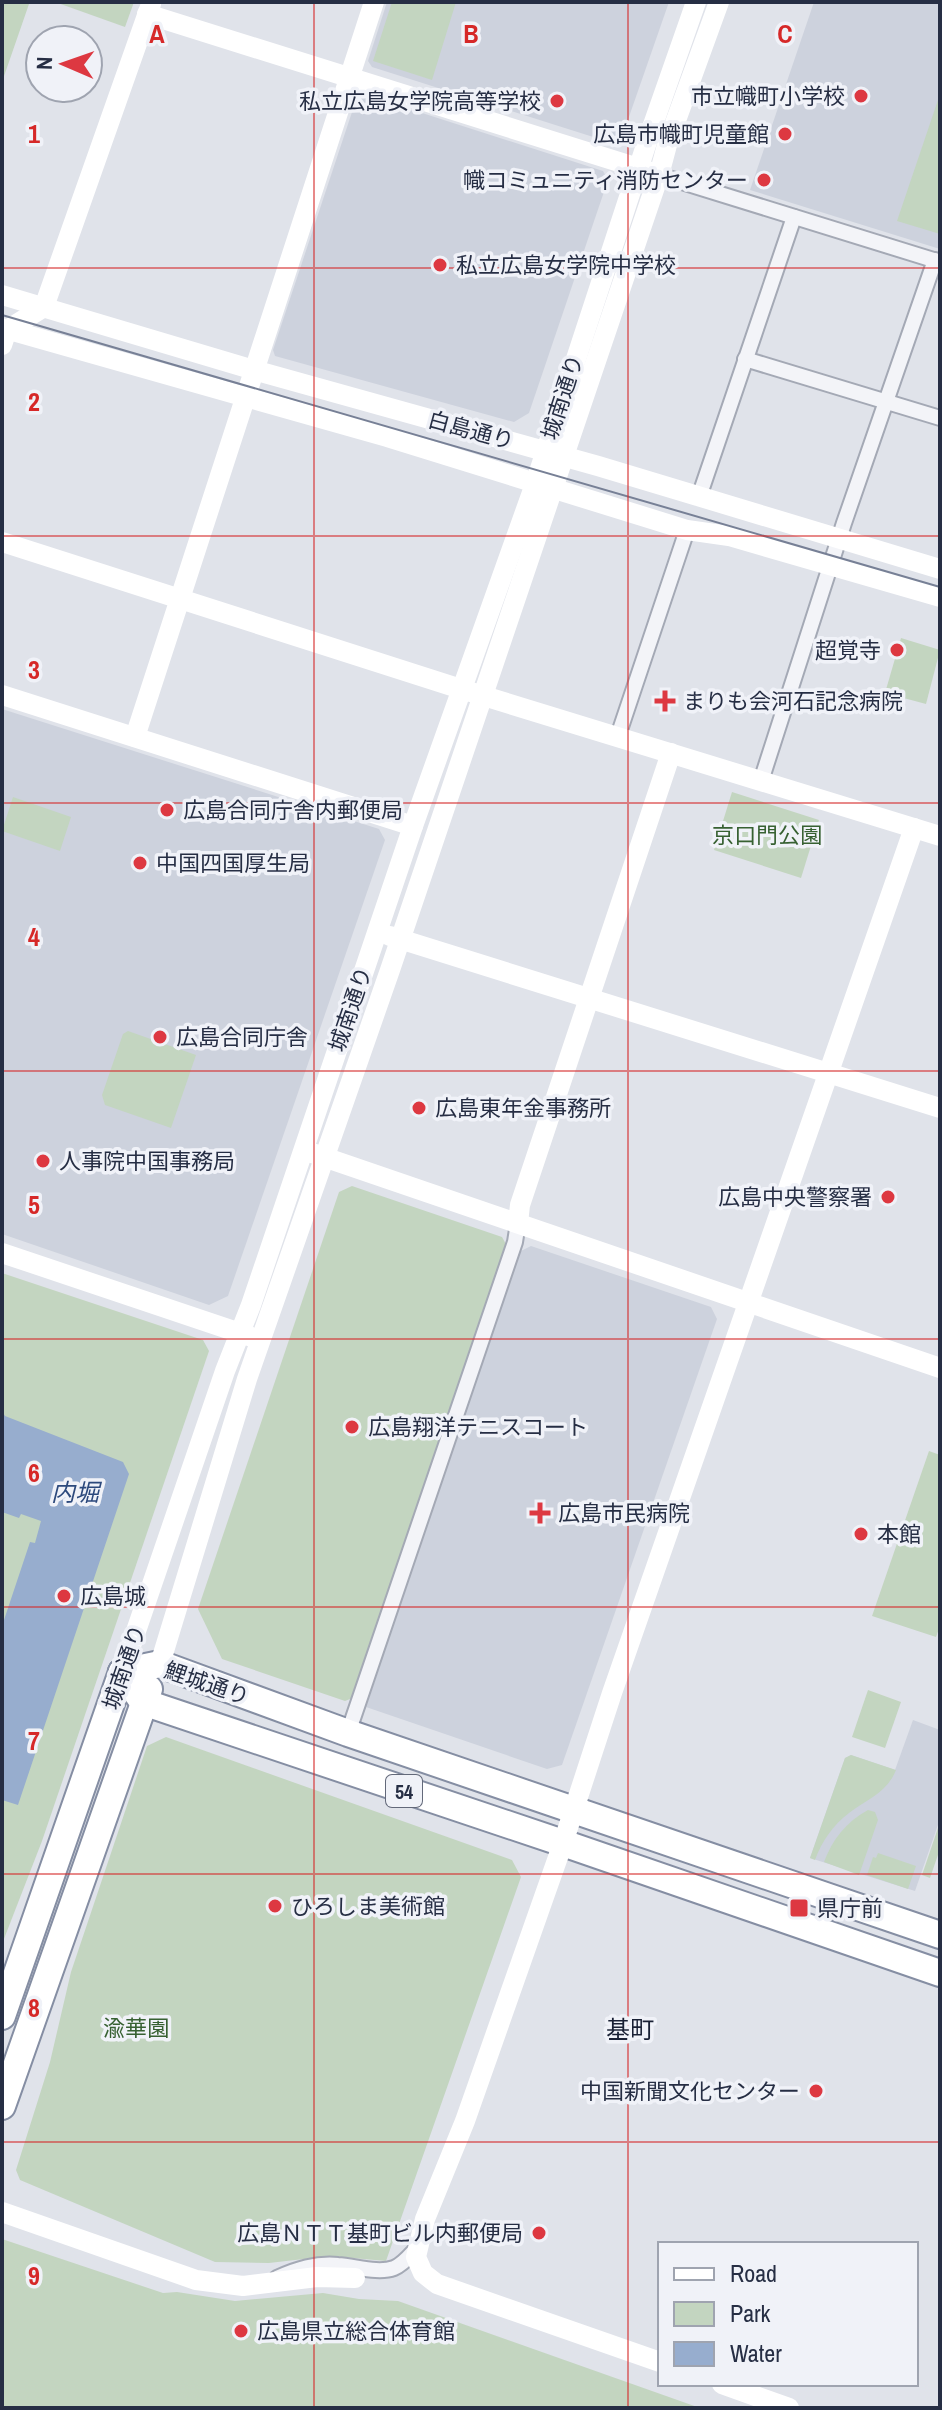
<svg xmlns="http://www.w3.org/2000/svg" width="942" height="2410" font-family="'Archivo Narrow','Noto Sans JP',sans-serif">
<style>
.built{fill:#cdd2dd}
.green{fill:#c3d5c0}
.water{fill:#97adce}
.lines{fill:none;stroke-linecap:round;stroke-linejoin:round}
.street-casing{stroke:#a4a9b5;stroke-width:18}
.highway-casing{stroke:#858ea3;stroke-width:30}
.street{stroke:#f3f4f8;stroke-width:14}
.secondary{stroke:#fff;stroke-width:20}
.highway{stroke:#fff;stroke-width:26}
.tram{stroke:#778096;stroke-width:2}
.grid{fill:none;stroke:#d62828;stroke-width:2;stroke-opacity:0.55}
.poi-dot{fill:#dd3841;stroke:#f0f2f8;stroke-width:3}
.labels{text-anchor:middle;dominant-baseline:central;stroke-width:7;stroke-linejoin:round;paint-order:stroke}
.shield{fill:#f0f2f8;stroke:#63697a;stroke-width:2}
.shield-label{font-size:20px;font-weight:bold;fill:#262e44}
.poi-label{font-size:22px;fill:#262e44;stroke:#f0f2f8;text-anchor:start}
.street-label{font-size:22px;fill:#262e44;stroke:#f0f2f8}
.park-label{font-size:22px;fill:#376132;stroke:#f0f2f8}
.water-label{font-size:24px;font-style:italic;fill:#2c497c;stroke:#f0f2f8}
.neighbourhood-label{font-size:24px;fill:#192034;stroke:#f0f2f8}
.grid-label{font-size:26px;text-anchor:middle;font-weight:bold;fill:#d62828;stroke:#f0f2f8;stroke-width:7;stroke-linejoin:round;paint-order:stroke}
</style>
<rect width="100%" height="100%" fill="#e0e3ea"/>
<g class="built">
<polygon points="387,2 669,2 623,134 609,142 372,67 368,61"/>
<polygon points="814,2 940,2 940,249 750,190"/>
<polygon points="363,94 603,171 608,180 529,413 514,422 275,356 273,350 357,97"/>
<polygon points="2,709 379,829 385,840 228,1296 209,1305 2,1234"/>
<polygon points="531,1246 711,1307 717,1319 562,1765 547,1769 366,1707 519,1252"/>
<polygon points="913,1720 940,1730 940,1819 915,1891 810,1858 845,1758 851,1755 895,1770"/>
</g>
<g class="green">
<polygon points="2,2 45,2 29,4 2,82"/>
<polygon points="55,2 134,2 125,27"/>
<polygon points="392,2 456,2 432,80 373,61"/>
<polygon points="940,94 940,234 897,221"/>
<polygon points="901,638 940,650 926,704 885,693"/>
<polygon points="732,792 819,820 801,878 714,850"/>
<polygon points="13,797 71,817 60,851 2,831"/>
<polygon points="128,1031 196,1055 171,1128 105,1105 102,1095 123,1034"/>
<polygon points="352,1186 502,1237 507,1246 355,1697 345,1701 222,1659 198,1609 339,1192"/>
<polygon points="2,1273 203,1340 209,1351 42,1841 2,1944"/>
<polygon points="929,1451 940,1455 940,1626 936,1637 872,1616"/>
<polygon points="868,1690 901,1702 885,1748 852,1737"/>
<polygon points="166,1737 512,1860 521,1877 386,2261 330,2256 269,2263 215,2262 20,2180 16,2170 50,2062 71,1972 147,1746"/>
<path d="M 851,1755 L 896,1770 C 887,1793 867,1799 849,1813 C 833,1825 822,1841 815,1860 L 810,1858 L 845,1758 Z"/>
<path d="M 868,1810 L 875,1812 L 878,1820 L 859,1875 L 824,1862 C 832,1840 846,1822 868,1810 Z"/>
<polygon points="940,1822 940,1849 930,1878 922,1875"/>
<polygon points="878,1853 916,1866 908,1889 867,1875 873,1857 876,1858"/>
<polygon points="2,2239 163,2293 177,2292 235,2301 323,2293 359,2299 398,2301 700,2408 2,2408"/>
</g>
<polygon class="water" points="2,1411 5,1416 123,1462 129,1474 18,1805 2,1800 2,1626 30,1542 35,1543 41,1521 21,1514 19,1518 2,1512"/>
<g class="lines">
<defs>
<g id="street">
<polyline points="659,175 940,262"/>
<polyline points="745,359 940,418"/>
<polyline points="699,497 794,217"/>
<polyline points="618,736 687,530"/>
<polyline points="761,781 844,523 935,260"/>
<polyline points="348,1733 515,1242 518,1223"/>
<path d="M 277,2278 C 297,2269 316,2263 338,2265 C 355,2266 378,2274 394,2268 C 404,2264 411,2254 418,2247"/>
</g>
<g id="highway">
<polyline points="122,1672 143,1702 563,1843 940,1973"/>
<polyline points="122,1672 160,1664 348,1733 940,1935"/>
<polyline points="2,2016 122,1672"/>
<polyline points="2,2106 149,1689"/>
</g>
</defs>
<use href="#street" class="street-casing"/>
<use href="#highway" class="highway-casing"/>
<use href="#street" class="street"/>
<g class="secondary">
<polyline points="147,14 651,172"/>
<polyline points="2,295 254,370 598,466 940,569"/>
<polyline points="2,328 387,437 687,530 729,536 940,597"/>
<polyline points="2,345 7,330 44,307 151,4"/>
<polyline points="2,542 461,689 940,836"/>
<polyline points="2,695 413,826"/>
<polyline points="135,737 374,2"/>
<polyline points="390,936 940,1108"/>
<polyline points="312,1153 940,1368"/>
<polyline points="518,1223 520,1205 671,753"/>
<polyline points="2,1253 249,1336"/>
<polyline points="160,1664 247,1379 390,970 659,175 667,145 719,2"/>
<polyline points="122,1672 225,1371 251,1305 413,826 535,484 648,139 696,2"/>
<polyline points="2,2212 196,2280 243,2286 317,2277 355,2278"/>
<polyline points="660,2362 437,2284 423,2273 416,2257 425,2219 465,2121 563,1843 612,1693 914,828"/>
<polyline points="722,2384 789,2408"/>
</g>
<use href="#highway" class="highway"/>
<polyline class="tram" points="2,315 940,587"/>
</g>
<path class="grid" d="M 314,2 L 314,2408M 628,2 L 628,2408M 2,268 L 940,268M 2,536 L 940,536M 2,803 L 940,803M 2,1071 L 940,1071M 2,1339 L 940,1339M 2,1607 L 940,1607M 2,1874 L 940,1874M 2,2142 L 940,2142"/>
<g class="poi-dot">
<circle cx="861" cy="96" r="8"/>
<circle cx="557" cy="101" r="8"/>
<circle cx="785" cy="134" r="8"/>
<circle cx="764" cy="180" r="8"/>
<circle cx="440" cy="265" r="8"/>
<circle cx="897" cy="650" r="8"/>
<path d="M661 689h8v8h8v8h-8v8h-8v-8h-8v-8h8z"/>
<circle cx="167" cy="810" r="8"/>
<circle cx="140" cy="863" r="8"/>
<circle cx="160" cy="1037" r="8"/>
<circle cx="419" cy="1108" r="8"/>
<circle cx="43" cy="1161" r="8"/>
<circle cx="888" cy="1197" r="8"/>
<circle cx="352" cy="1427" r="8"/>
<path d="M536 1501h8v8h8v8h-8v8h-8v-8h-8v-8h8z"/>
<circle cx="861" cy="1534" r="8"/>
<circle cx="64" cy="1596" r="8"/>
<circle cx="275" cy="1906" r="8"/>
<rect x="789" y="1898" width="20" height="20" rx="4"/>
<circle cx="816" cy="2091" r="8"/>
<circle cx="539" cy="2233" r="8"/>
<circle cx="241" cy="2331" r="8"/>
</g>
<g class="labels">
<rect class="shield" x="386" y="1775" width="36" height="32" rx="6"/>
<g class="shield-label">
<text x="404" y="1791">54</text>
</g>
<g class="poi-label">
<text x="845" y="96" text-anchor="end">市立幟町小学校</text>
<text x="541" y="101" text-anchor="end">私立広島女学院高等学校</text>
<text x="769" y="134" text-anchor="end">広島市幟町児童館</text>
<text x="748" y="180" text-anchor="end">幟コミュニティ消防センター</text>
<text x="456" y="265">私立広島女学院中学校</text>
<text x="881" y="650" text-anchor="end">超覚寺</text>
<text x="683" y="701">まりも会河石記念病院</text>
<text x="183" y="810">広島合同庁舎内郵便局</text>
<text x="156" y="863">中国四国厚生局</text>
<text x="176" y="1037">広島合同庁舎</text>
<text x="435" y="1108">広島東年金事務所</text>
<text x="59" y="1161">人事院中国事務局</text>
<text x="872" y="1197" text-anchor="end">広島中央警察署</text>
<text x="368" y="1427">広島翔洋テニスコート</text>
<text x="558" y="1513">広島市民病院</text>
<text x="877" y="1534">本館</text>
<text x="80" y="1596">広島城</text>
<text x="291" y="1906">ひろしま美術館</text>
<text x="817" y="1908">県庁前</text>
<text x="800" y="2091" text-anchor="end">中国新聞文化センター</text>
<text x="523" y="2233" text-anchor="end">広島ＮＴＴ基町ビル内郵便局</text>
<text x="257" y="2331">広島県立総合体育館</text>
</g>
<g class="street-label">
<text transform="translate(562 397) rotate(-72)">城南通り</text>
<text transform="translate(471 430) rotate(15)">白島通り</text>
<text transform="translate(350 1009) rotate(-71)">城南通り</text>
<text transform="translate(124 1667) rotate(-71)">城南通り</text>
<text transform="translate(207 1683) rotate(19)">鯉城通り</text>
</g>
<g class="park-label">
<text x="767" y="835">京口門公園</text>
<text x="136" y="2028">渝華園</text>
</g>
<g class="water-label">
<text x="75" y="1492">内堀</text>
</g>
<g class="neighbourhood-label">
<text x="630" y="2029">基町</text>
</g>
</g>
<g class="grid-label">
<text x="157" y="43">A</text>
<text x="471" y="43">B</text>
<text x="785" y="43">C</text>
<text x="34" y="143">1</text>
<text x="34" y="411">2</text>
<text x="34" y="679">3</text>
<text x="34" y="946">4</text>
<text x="34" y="1214">5</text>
<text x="34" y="1482">6</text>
<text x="34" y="1750">7</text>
<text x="34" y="2017">8</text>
<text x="34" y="2285">9</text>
</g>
<rect width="942" height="2410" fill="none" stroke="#262e44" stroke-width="8"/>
<rect x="658" y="2242" width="260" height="144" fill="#f0f2f8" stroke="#9fa4b0" stroke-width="2"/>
<rect x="674" y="2268" width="40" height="12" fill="#ffffff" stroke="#9fa4b0" stroke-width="2"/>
<text x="730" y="2282" font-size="24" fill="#262e44">Road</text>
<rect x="674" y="2302" width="40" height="24" fill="#c3d5c0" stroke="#9fa4b0" stroke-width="2"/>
<text x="730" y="2322" font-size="24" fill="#262e44">Park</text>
<rect x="674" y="2342" width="40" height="24" fill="#97adce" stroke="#9fa4b0" stroke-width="2"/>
<text x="730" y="2362" font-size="24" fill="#262e44">Water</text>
<g transform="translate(64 64) rotate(272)"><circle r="38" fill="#f0f2f8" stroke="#9fa4b0" stroke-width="2"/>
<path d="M0-6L14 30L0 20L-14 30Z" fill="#dd3841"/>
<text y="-12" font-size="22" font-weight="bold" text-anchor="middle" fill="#262e44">N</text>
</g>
</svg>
